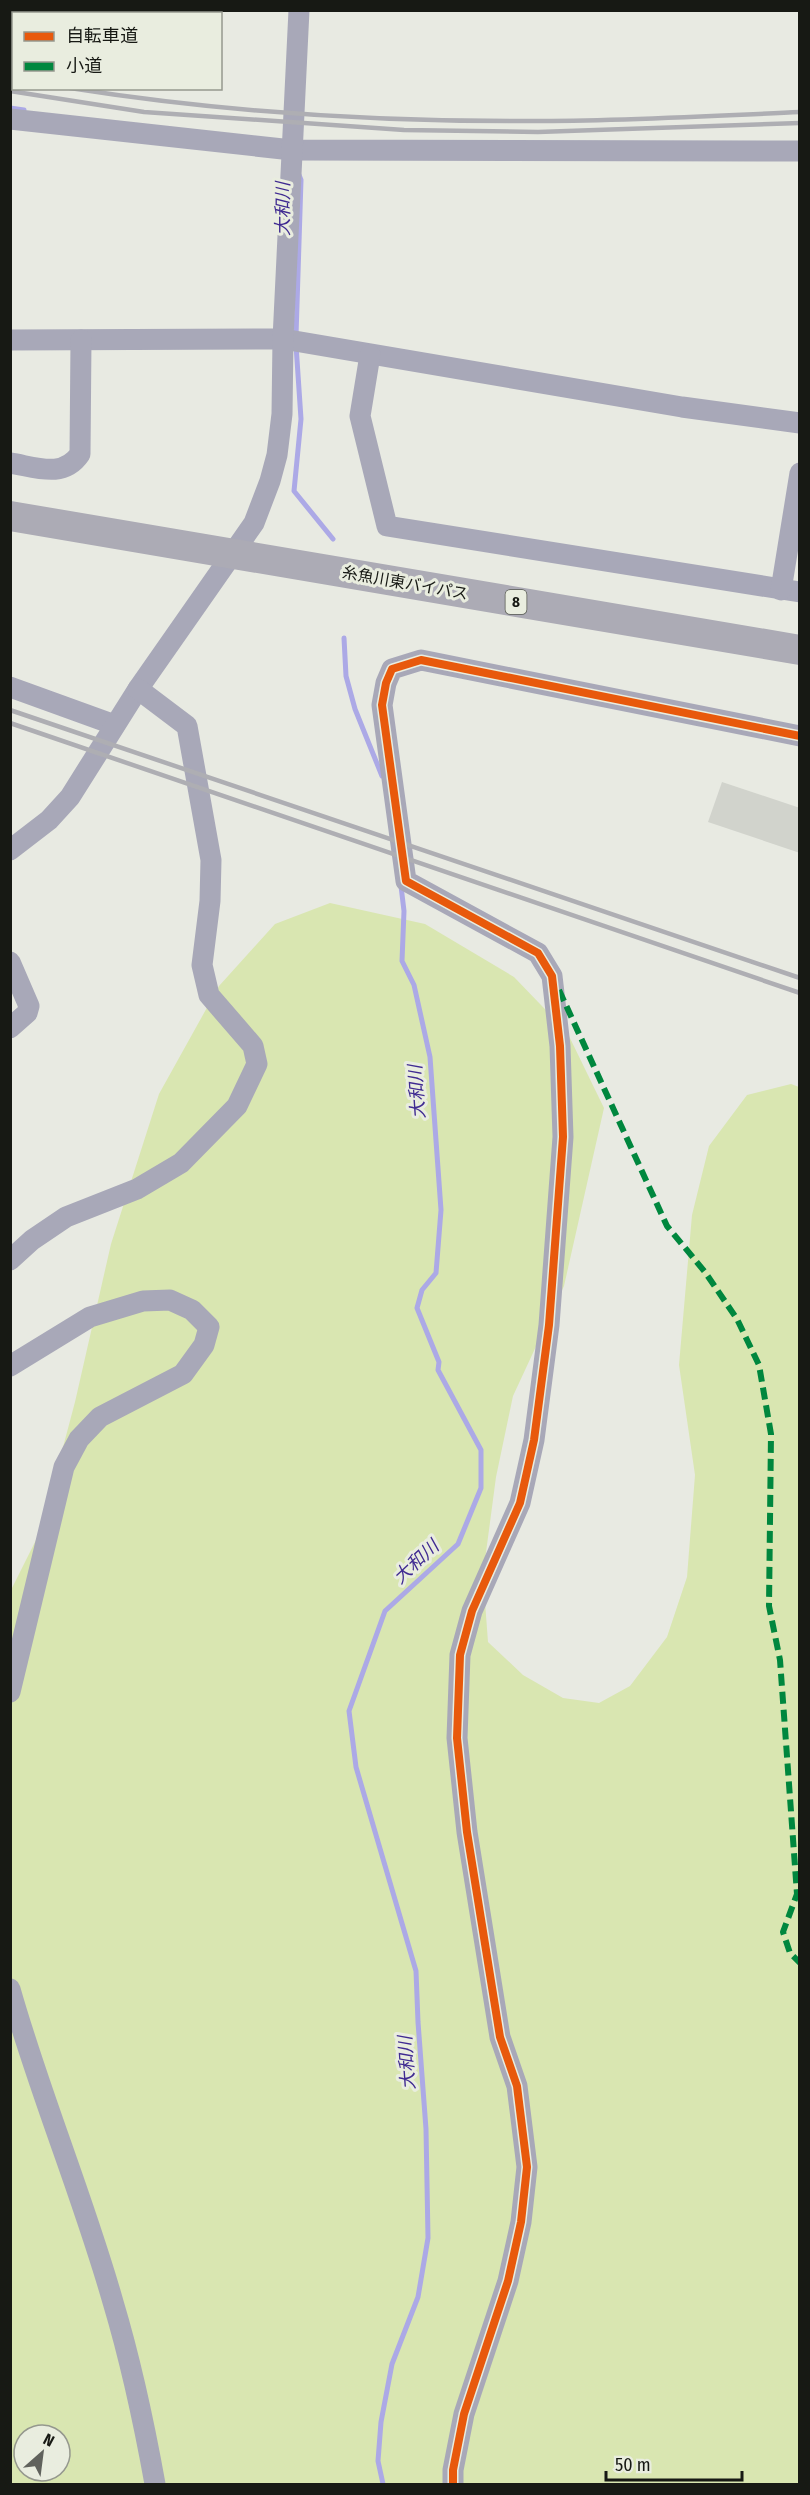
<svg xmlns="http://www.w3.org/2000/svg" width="810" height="2495" font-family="'Fira Sans Condensed','Noto Sans JP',sans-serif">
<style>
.green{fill:#d9e6b1;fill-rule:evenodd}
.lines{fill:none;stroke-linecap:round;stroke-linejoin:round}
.stream{stroke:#aca9e6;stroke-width:5}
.building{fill:#d1d3cc}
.minor{stroke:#a8a8b8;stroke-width:21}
.highway{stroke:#acabb5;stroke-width:30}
.rail{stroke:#aeaeb3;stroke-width:4.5}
.quiet{stroke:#00873e;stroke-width:6;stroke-dasharray:12 6;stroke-linecap:butt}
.cycleway-casing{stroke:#e9eddf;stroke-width:11}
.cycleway{stroke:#e8590c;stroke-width:8}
.labels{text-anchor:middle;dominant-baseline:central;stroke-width:6;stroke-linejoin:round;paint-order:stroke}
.shield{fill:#e9eddf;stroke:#565951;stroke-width:1.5}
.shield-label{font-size:15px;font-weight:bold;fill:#171914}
.street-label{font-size:16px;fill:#171914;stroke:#e9eddf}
.water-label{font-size:18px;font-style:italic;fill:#3f2a91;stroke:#e9eddf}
</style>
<rect width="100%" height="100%" fill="#e8eae2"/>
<path class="green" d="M 330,903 L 425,924 L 514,977 L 567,1032 L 604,1108 L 564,1286 L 513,1396 L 496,1477 L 483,1575 L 488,1642 L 523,1675 L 563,1698 L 599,1703 L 630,1686 L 667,1637 L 687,1577 L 695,1475 L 679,1365 L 692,1215 L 709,1146 L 747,1095 L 791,1084 L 799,1087 L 799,2484 L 11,2484 L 10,1592 L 41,1530 L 75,1402 L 111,1244 L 159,1094 L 219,986 L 275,924 ZM 24,2435 L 60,2435 L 60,2471 L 24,2471 Z"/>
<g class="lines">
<g class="stream">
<polyline points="10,108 24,110"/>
<polyline points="296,336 301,180 299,175"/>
<polyline points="296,345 301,419 294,491 333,539"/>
<polyline points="344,638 346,676 355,709 382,776"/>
<polyline points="383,2484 378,2461 381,2422 392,2364 418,2297 428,2238 426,2129 418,2022 416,1971 356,1767 349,1711 385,1611 458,1544 481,1488 481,1450 438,1370 439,1362 417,1308 422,1290 436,1273 441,1210 430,1057 414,985 402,961 404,911 401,886"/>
</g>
</g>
<polygon class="building" points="722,782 800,808 800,853 708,822"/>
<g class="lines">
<g class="minor">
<polyline points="10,119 292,150 800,151"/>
<polyline points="10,340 283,339 682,407 800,423"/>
<polyline points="370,355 360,416 387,526 800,592"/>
<path d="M 10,463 C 36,467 63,479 80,454 L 81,340"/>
<polyline points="781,590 800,473"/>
<polyline points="10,687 115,725"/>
<polyline points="10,850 49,820 70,797 138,689 254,523 270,481 277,455 282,414 283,339 299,10"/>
<polyline points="10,962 29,1006 27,1013 10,1028"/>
<polyline points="10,1260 32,1240 66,1217 137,1189 181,1163 237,1106 257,1064 253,1046 209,995 202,965 210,901 211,860 187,726 138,689"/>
<polyline points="10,1366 90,1317 143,1301 170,1300 192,1310 209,1327 204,1345 183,1374 100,1417 79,1439 64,1467 10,1692"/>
<path d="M 10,1989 C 40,2095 83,2196 113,2302 C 131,2362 144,2423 155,2484"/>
<polyline points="453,2484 453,2470 464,2414 508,2281 521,2222 527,2167 517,2086 500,2037 467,1832 457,1738 460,1655 472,1611 520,1503 534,1440 549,1325 563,1137 560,1046 552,976 538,953 406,881 382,705 386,683 392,669 421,660 800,736"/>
</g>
<g class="highway">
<polyline points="129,14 166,10"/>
<polyline points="10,21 14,21"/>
<polyline points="10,516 800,650"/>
</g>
<g class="rail">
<polyline points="10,79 14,80"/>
<path d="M 70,88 C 222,112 378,122 532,121 C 621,121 710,116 800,112"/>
<polyline points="10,91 144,112 404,130 538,132 800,123"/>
<polyline points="10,710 800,978"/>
<polyline points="10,723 800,993"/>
</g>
<polyline class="quiet" points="559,990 667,1226 705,1272 737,1319 759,1365 771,1434 769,1606 780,1660 797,1894 783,1932 790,1953 800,1963"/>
<defs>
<polyline id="cycleway" points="453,2484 453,2470 464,2414 508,2281 521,2222 527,2167 517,2086 500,2037 467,1832 457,1738 460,1655 472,1611 520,1503 534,1440 549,1325 563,1137 560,1046 552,976 538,953 406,881 382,705 386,683 392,669 421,660 800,736"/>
</defs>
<use href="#cycleway" class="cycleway-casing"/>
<use href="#cycleway" class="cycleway"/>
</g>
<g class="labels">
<rect class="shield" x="505.5" y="590" width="21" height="24" rx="4.5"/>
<g class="shield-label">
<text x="516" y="602">8</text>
</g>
<g class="street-label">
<text transform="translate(405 583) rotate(10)">糸魚川東バイパス</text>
</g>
<g class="water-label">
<text transform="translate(283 209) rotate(-90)">大和川</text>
<text transform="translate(417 1092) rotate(-94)">大和川</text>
<text transform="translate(416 1562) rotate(-43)">大和川</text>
<text transform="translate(407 2063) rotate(-94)">大和川</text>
</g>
</g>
<rect width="810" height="2495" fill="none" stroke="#171914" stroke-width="24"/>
<rect x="12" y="12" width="210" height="78" fill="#e9eddf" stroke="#95988e" stroke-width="1.5"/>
<rect x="24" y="32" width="30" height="9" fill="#e8590c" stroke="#95988e" stroke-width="1.5"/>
<text x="66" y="42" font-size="18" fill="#171914">自転車道</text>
<rect x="24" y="62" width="30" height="9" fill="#00873e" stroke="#95988e" stroke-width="1.5"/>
<text x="66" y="72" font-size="18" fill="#171914">小道</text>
<g transform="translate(42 2453) rotate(28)"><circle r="28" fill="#e9eddf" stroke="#95988e" stroke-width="1.5"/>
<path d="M0-4.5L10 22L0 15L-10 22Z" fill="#60625c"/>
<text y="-9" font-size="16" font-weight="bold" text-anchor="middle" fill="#171914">N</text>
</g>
<path d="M606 2471v9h136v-9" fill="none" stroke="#171914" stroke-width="3"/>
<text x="615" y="2471" font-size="18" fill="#171914" stroke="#e9eddf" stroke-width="4.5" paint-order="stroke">50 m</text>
</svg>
